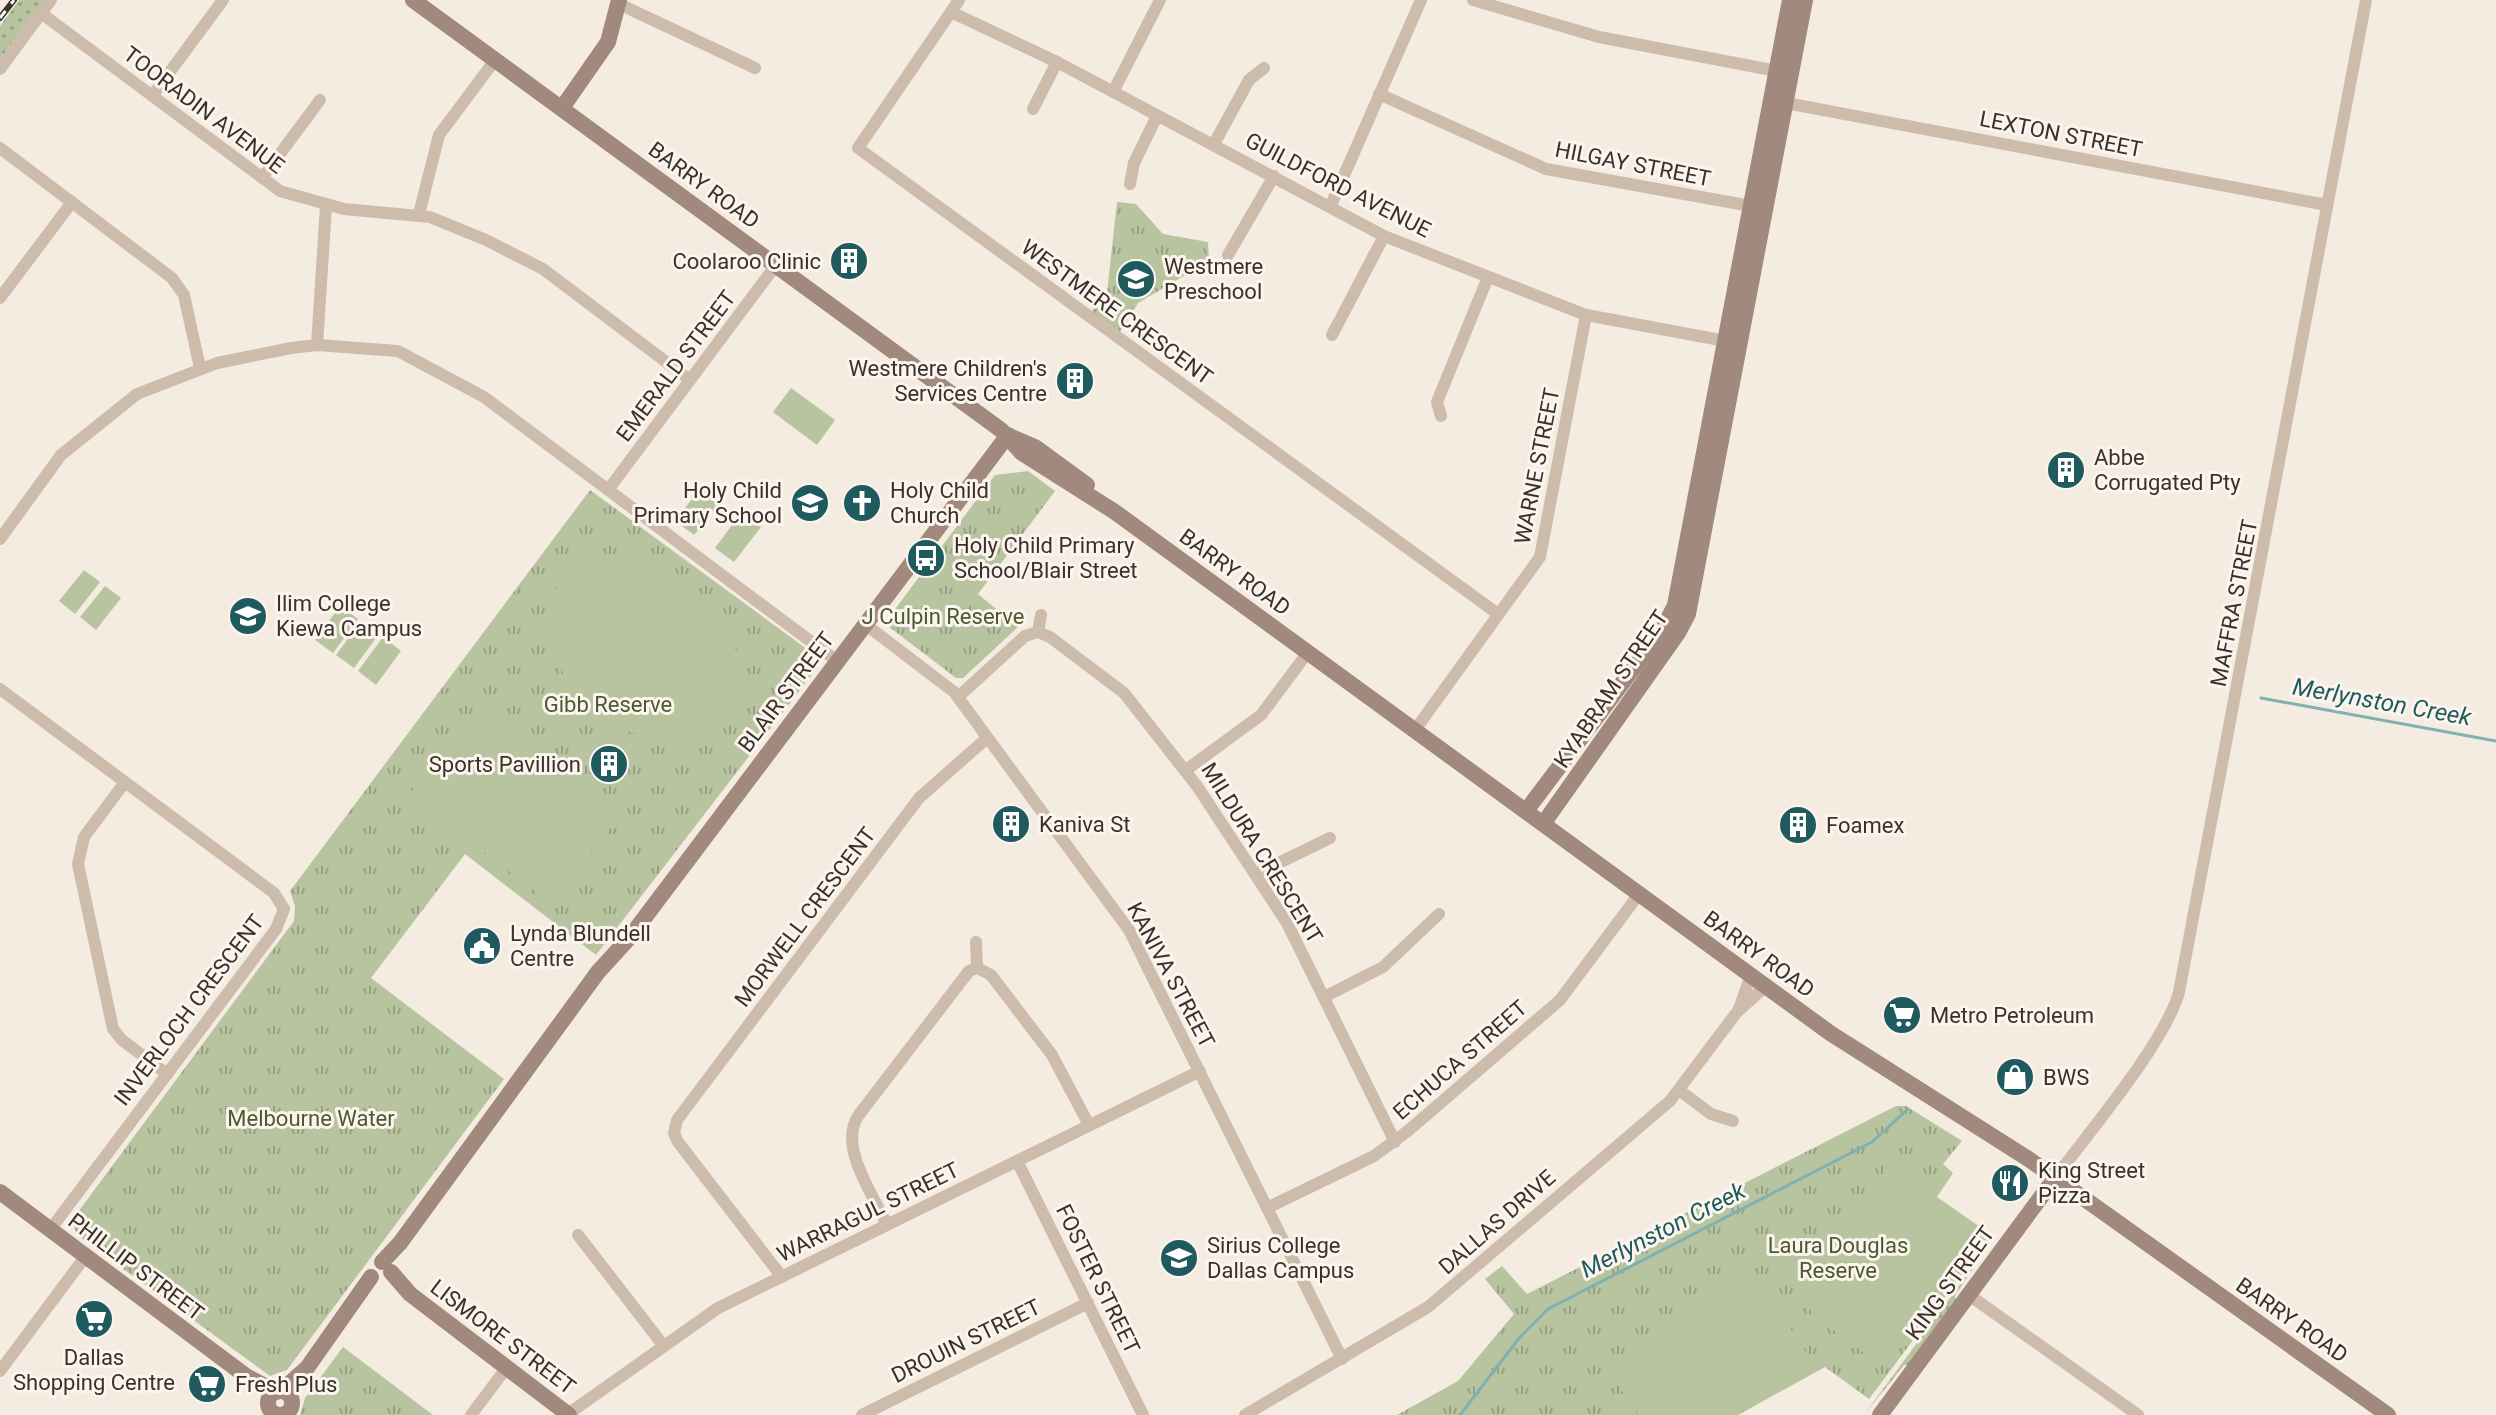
<svg xmlns="http://www.w3.org/2000/svg" width="2496" height="1415" font-family="Roboto,sans-serif">
<style>
.grass{fill:url(#grass-dots)}
.park{fill:url(#park-tufts)}
.pitch{fill:#b8c4a0}
.lines{fill:none;stroke-linecap:round;stroke-linejoin:round}
.stream{stroke:#7fb0b2;stroke-width:3}
.street{stroke:#cdbbac;stroke-width:12}
.secondary{stroke:#a18a7d;stroke-width:16}
.rail-casing{stroke:#3b302b;stroke-width:6}
.rail{stroke:#fbf5ee;stroke-width:3;stroke-dasharray:9;stroke-linecap:butt}
.labels{text-anchor:middle;dominant-baseline:central;stroke-width:6;stroke-linejoin:round;paint-order:stroke}
.street-label{font-size:22px;fill:#3b302b;stroke:#fbf5ee}
.poi-label{font-size:22px;fill:#3b302b;stroke:#fbf5ee;text-anchor:start}
.park-label{font-size:22px;fill:#4a5a2e;stroke:#fbf5ee}
.water-label{font-size:24px;font-style:italic;fill:#1f5a5e;stroke:#fbf5ee}
</style>
<defs>
<pattern id="grass-dots" width="8" height="8" patternUnits="userSpaceOnUse" patternTransform="scale(2)"><rect width="8" height="8" fill="#b8c4a0"/><path d="M2 2h.1M6 6h.1" fill="none" stroke="#97a083" stroke-width="1.8" stroke-linecap="round"/></pattern>
<pattern id="park-tufts" width="24" height="20" patternUnits="userSpaceOnUse" patternTransform="scale(2)"><rect width="24" height="20" fill="#b8c4a0"/><path d="M3 7l-1-3M5 7V3M7 7l1-3M15 17l-1-3M17 17v-4M19 17l1-3" fill="none" stroke="#97a083"/></pattern>
</defs>
<rect width="100%" height="100%" fill="#f4ebe1"/>
<g class="grass">
<polygon points="19,0 44,0 0,59 0,26"/>
<polygon points="1983,1253 1955,1296 1956,1301 1910,1364 1904,1365 1864,1415"/>
</g>
<g class="park">
<polygon points="1117,202 1136,204 1163,234 1208,242 1209,261 1138,303 1118,335 1089,314 1095,307 1105,311"/>
<polygon points="1028,471 1055,491 978,594 1018,627 963,678 956,678 888,626 887,620 995,475"/>
<polygon points="590,490 815,655 817,668 596,955 465,854 371,978 504,1079 287,1370 270,1376 77,1235 72,1220 294,921 295,906 290,891"/>
<polygon points="1896,1106 1906,1106 1962,1141 1943,1164 1953,1173 1937,1197 1986,1231 1988,1240 1869,1399 1825,1367 1738,1415 1397,1415 1458,1381 1514,1314 1485,1279 1502,1266 1527,1294"/>
<polygon points="343,1347 433,1415 300,1415 305,1398"/>
</g>
<g class="pitch">
<polygon points="791,388 835,420 817,445 773,412"/>
<polygon points="704,483 723,497 694,535 675,521"/>
<polygon points="741,513 761,527 734,562 715,548"/>
<path d="M 602,558 C 616,557 630,557 644,562 C 696,581 781,666 720,718 C 709,727 696,736 683,739 C 671,741 658,738 647,736 C 629,732 610,728 596,717 C 548,679 520,571 602,558 Z"/>
<polygon points="84,570 100,582 75,614 59,601"/>
<polygon points="105,586 121,598 96,630 80,617"/>
<polygon points="340,606 358,619 333,653 315,640"/>
<polygon points="361,621 379,634 354,668 336,655"/>
<polygon points="383,637 401,651 376,685 358,671"/>
<polygon points="481,703 622,813 551,904 410,794"/>
<polygon points="1890,1165 1979,1231 1881,1365 1822,1322 1793,1293 1804,1269"/>
<polygon points="1752,1272 1814,1364 1737,1415 1639,1415 1607,1369"/>
</g>
<g class="lines">
<g class="stream">
<polyline points="2261,698 2496,741"/>
<polyline points="1460,1415 1520,1337 1548,1309 1872,1142 1908,1109"/>
</g>
<g class="street">
<polyline points="959,0 858,148 1498,614"/>
<polyline points="1473,0 1599,37 1777,71"/>
<polyline points="619,4 755,68"/>
<polyline points="951,12 1057,62 1384,236 1586,315 1726,341"/>
<polyline points="41,13 280,191 344,209 430,217 486,240 543,269 690,380"/>
<polyline points="0,69 51,0"/>
<polyline points="1113,92 1160,0"/>
<polyline points="1379,94 1546,169 1751,206"/>
<polyline points="152,96 223,0"/>
<polyline points="1786,103 2327,205"/>
<polyline points="1033,109 1057,62"/>
<polyline points="1214,144 1249,80 1264,68"/>
<polyline points="0,148 172,278 184,295 200,368"/>
<polyline points="262,178 320,100"/>
<polyline points="1130,184 1134,163 1157,116"/>
<polyline points="1331,205 1421,0"/>
<polyline points="419,214 439,135 495,60"/>
<polyline points="1228,255 1274,176"/>
<polyline points="0,298 72,202"/>
<polyline points="1332,335 1384,236"/>
<polyline points="317,345 326,206"/>
<polyline points="1441,416 1437,402 1488,277"/>
<polyline points="608,490 776,265"/>
<polyline points="0,539 61,455 137,394 217,363 291,348 317,345 398,351 484,397 837,661"/>
<polyline points="865,624 954,692 1129,930 1342,1359"/>
<polyline points="1038,632 1041,615"/>
<polyline points="0,689 274,893 284,909 276,929 50,1230"/>
<polyline points="958,697 1025,636 1038,632 1050,637 1124,693 1197,786 1287,923 1395,1142"/>
<polyline points="1415,730 1540,557 1586,315"/>
<polyline points="1186,770 1261,715 1308,652"/>
<polyline points="125,782 84,837 78,864 113,1029 122,1040 167,1074"/>
<polyline points="1256,874 1330,838"/>
<polyline points="976,942 977,968"/>
<polyline points="1324,997 1383,967 1439,914"/>
<polyline points="1739,1009 1751,975"/>
<polyline points="1679,1090 1711,1114 1733,1121"/>
<polyline points="1017,1161 1143,1415"/>
<path d="M 2055,1178 C 2089,1132 2165,1043 2179,992 L 2366,0"/>
<polyline points="1267,1208 1374,1156 1409,1130 1560,1000 1639,894"/>
<path d="M 887,1225 C 874,1196 838,1147 858,1116 L 969,971 L 977,968 L 991,975 L 1052,1055 L 1089,1125"/>
<polyline points="578,1235 663,1345"/>
<polyline points="782,1277 678,1142 674,1133 677,1120 919,798 987,738"/>
<polyline points="1969,1295 2138,1415"/>
<polyline points="0,1371 85,1257"/>
<polyline points="568,1414 718,1308 1200,1071"/>
<polyline points="471,1415 507,1367"/>
<polyline points="862,1415 1088,1303"/>
<polyline points="1245,1415 1428,1307 1670,1101 1737,1012 1766,986"/>
</g>
<g class="secondary">
<polyline points="413,0 1001,430 1022,453 1115,512 1830,1033 2030,1160 2388,1415"/>
<polyline points="562,108 608,42 619,0"/>
<polyline points="1009,436 1035,447 1087,485"/>
<polyline points="1526,811 1663,629 1675,605 1790,0"/>
<polyline points="1543,824 1678,633 1688,614 1805,0"/>
<polyline points="0,1192 246,1376 277,1392"/>
<polyline points="382,1262 400,1243 598,972 630,937 1008,435"/>
<polyline points="391,1272 410,1294 569,1415"/>
<polyline points="281,1391 307,1368 371,1277"/>
<circle cx="280" cy="1403" r="12"/>
<polyline points="1880,1415 2055,1178"/>
</g>
<defs>
<polyline id="rail" points="0,18 14,0"/>
</defs>
<use href="#rail" class="rail-casing"/>
<use href="#rail" class="rail"/>
</g>
<defs>
<symbol id="building-disc" viewBox="-11 -11 22 22"><circle r="9.5" fill="#1f5a5e" stroke="#fbf5ee"/><path d="M-4-6H4V6H1V3H-1V6H-4ZM-2.5-4.3h1.7v1.8h-1.7ZM.8-4.3h1.7v1.8H.8ZM-2.5-1h1.7V.8h-1.7ZM.8-1h1.7V.8H.8Z" fill="#fff"/></symbol>
<symbol id="school-disc" viewBox="-11 -11 22 22"><circle r="9.5" fill="#1f5a5e" stroke="#fbf5ee"/><path d="M0-5L7-2L0 1L-7-2ZM-4 1L0 2.5L4 1V4Q0 6-4 4Z" fill="#fff"/></symbol>
<symbol id="church-disc" viewBox="-11 -11 22 22"><circle r="9.5" fill="#1f5a5e" stroke="#fbf5ee"/><path d="M-1.2-6h2.4v3.5h3.3v2.4h-3.3V6h-2.4V-.1h-3.3v-2.4h3.3Z" fill="#fff"/></symbol>
<symbol id="bus-disc" viewBox="-11 -11 22 22"><circle r="9.5" fill="#1f5a5e" stroke="#fbf5ee"/><path d="M-5-6H5V4H4V6H2V4H-2V6H-4V4H-5ZM-3.5-4V0h7V-4ZM-3.5 1.2v1.5H-2V1.2ZM2 1.2v1.5H3.5V1.2Z" fill="#fff"/></symbol>
<symbol id="civic-disc" viewBox="-11 -11 22 22"><circle r="9.5" fill="#1f5a5e" stroke="#fbf5ee"/><path d="M-.6-6.5H3V-4.5H.6V-3L4-1V1h2V6H-6V1h2V-1L-.6-3ZM-1.2 2.5V6h2.4V2.5Z" fill="#fff"/></symbol>
<symbol id="supermarket-disc" viewBox="-11 -11 22 22"><circle r="9.5" fill="#1f5a5e" stroke="#fbf5ee"/><path d="M-6-5.5h2.5l.6 2H6L4.5 2H-2.5L-4.4-4H-6ZM-1.5 3.2a1.3 1.3 0 1 0 .1 0ZM3 3.2a1.3 1.3 0 1 0 .1 0Z" fill="#fff"/></symbol>
<symbol id="shop-disc" viewBox="-11 -11 22 22"><circle r="9.5" fill="#1f5a5e" stroke="#fbf5ee"/><path d="M-5-2.5h2.3a2.7 3.5 0 0 1 5.4 0H5L5.5 6h-11ZM-1.5-2.5h3a1.5 2.3 0 0 0-3 0Z" fill="#fff"/></symbol>
<symbol id="restaurant-disc" viewBox="-11 -11 22 22"><circle r="9.5" fill="#1f5a5e" stroke="#fbf5ee"/><path d="M-5-6h1v4h1v-4h1v4h1v-4h1v5L-1.5 .5V6h-2V.5L-5-1ZM5-6V6H3V1.5H1.5Q1.5-4 5-6Z" fill="#fff"/></symbol>
</defs>
<g fill-rule="evenodd">
<use href="#building-disc" x="827" y="239" width="44" height="44"/>
<use href="#school-disc" x="1114" y="257" width="44" height="44"/>
<use href="#building-disc" x="1053" y="359" width="44" height="44"/>
<use href="#building-disc" x="2044" y="448" width="44" height="44"/>
<use href="#school-disc" x="788" y="481" width="44" height="44"/>
<use href="#church-disc" x="840" y="481" width="44" height="44"/>
<use href="#bus-disc" x="904" y="536" width="44" height="44"/>
<use href="#school-disc" x="226" y="594" width="44" height="44"/>
<use href="#building-disc" x="587" y="742" width="44" height="44"/>
<use href="#building-disc" x="989" y="802" width="44" height="44"/>
<use href="#building-disc" x="1776" y="803" width="44" height="44"/>
<use href="#civic-disc" x="460" y="924" width="44" height="44"/>
<use href="#supermarket-disc" x="1880" y="993" width="44" height="44"/>
<use href="#shop-disc" x="1993" y="1055" width="44" height="44"/>
<use href="#restaurant-disc" x="1988" y="1161" width="44" height="44"/>
<use href="#school-disc" x="1157" y="1236" width="44" height="44"/>
<use href="#supermarket-disc" x="72" y="1297" width="44" height="44"/>
<use href="#supermarket-disc" x="185" y="1362" width="44" height="44"/>
</g>
<g class="labels">
<g class="street-label">
<text transform="translate(204 110) rotate(37)">TOORADIN AVENUE</text>
<text transform="translate(2061 134) rotate(11)">LEXTON STREET</text>
<text transform="translate(1633 164) rotate(11)">HILGAY STREET</text>
<text transform="translate(704 185) rotate(36)">BARRY ROAD</text>
<text transform="translate(1338 185) rotate(27)">GUILDFORD AVENUE</text>
<text transform="translate(1117 312) rotate(36)">WESTMERE CRESCENT</text>
<text transform="translate(676 366) rotate(-53)">EMERALD STREET</text>
<text transform="translate(1537 466) rotate(-79)">WARNE STREET</text>
<text transform="translate(1235 572) rotate(36)">BARRY ROAD</text>
<text transform="translate(2234 603) rotate(-79)">MAFFRA STREET</text>
<text transform="translate(1611 689) rotate(-56)">KYABRAM STREET</text>
<text transform="translate(786 692) rotate(-53)">BLAIR STREET</text>
<text transform="translate(1262 853) rotate(58)">MILDURA CRESCENT</text>
<text transform="translate(805 917) rotate(-53)">MORWELL CRESCENT</text>
<text transform="translate(1759 954) rotate(36)">BARRY ROAD</text>
<text transform="translate(1171 975) rotate(62)">KANIVA STREET</text>
<text transform="translate(189 1010) rotate(-53)">INVERLOCH CRESCENT</text>
<text transform="translate(1460 1060) rotate(-41)">ECHUCA STREET</text>
<text transform="translate(868 1212) rotate(-26)">WARRAGUL STREET</text>
<text transform="translate(1497 1222) rotate(-41)">DALLAS DRIVE</text>
<text transform="translate(136 1267) rotate(37)">PHILLIP STREET</text>
<text transform="translate(1098 1279) rotate(64)">FOSTER STREET</text>
<text transform="translate(1950 1283) rotate(-54)">KING STREET</text>
<text transform="translate(2292 1320) rotate(35)">BARRY ROAD</text>
<text transform="translate(503 1337) rotate(37)">LISMORE STREET</text>
<text transform="translate(966 1341) rotate(-26)">DROUIN STREET</text>
</g>
<g class="poi-label">
<text x="821" y="261" text-anchor="end">Coolaroo Clinic</text>
<text x="1164" y="266">Westmere<tspan x="1164" dy="25">Preschool</tspan></text>
<text x="1047" y="368" text-anchor="end">Westmere Children's<tspan x="1047" dy="25">Services Centre</tspan></text>
<text x="2094" y="457">Abbe<tspan x="2094" dy="25">Corrugated Pty</tspan></text>
<text x="782" y="490" text-anchor="end">Holy Child<tspan x="782" dy="25">Primary School</tspan></text>
<text x="890" y="490">Holy Child<tspan x="890" dy="25">Church</tspan></text>
<text x="954" y="545">Holy Child Primary<tspan x="954" dy="25">School/Blair Street</tspan></text>
<text x="276" y="603">Ilim College<tspan x="276" dy="25">Kiewa Campus</tspan></text>
<text x="581" y="764" text-anchor="end">Sports Pavillion</text>
<text x="1039" y="824">Kaniva St</text>
<text x="1826" y="825">Foamex</text>
<text x="510" y="933">Lynda Blundell<tspan x="510" dy="25">Centre</tspan></text>
<text x="1930" y="1015">Metro Petroleum</text>
<text x="2043" y="1077">BWS</text>
<text x="2038" y="1170">King Street<tspan x="2038" dy="25">Pizza</tspan></text>
<text x="1207" y="1245">Sirius College<tspan x="1207" dy="25">Dallas Campus</tspan></text>
<text x="94" y="1357" text-anchor="middle">Dallas<tspan x="94" dy="25">Shopping Centre</tspan></text>
<text x="235" y="1384">Fresh Plus</text>
</g>
<g class="park-label">
<text x="943" y="616">J Culpin Reserve</text>
<text x="608" y="704">Gibb Reserve</text>
<text x="311" y="1118">Melbourne Water</text>
<text x="1838" y="1245">Laura Douglas<tspan x="1838" dy="25">Reserve</tspan></text>
</g>
<g class="water-label">
<text transform="translate(2382 702) rotate(10)">Merlynston Creek</text>
<text transform="translate(1663 1230) rotate(-27)">Merlynston Creek</text>
</g>
</g>
</svg>
